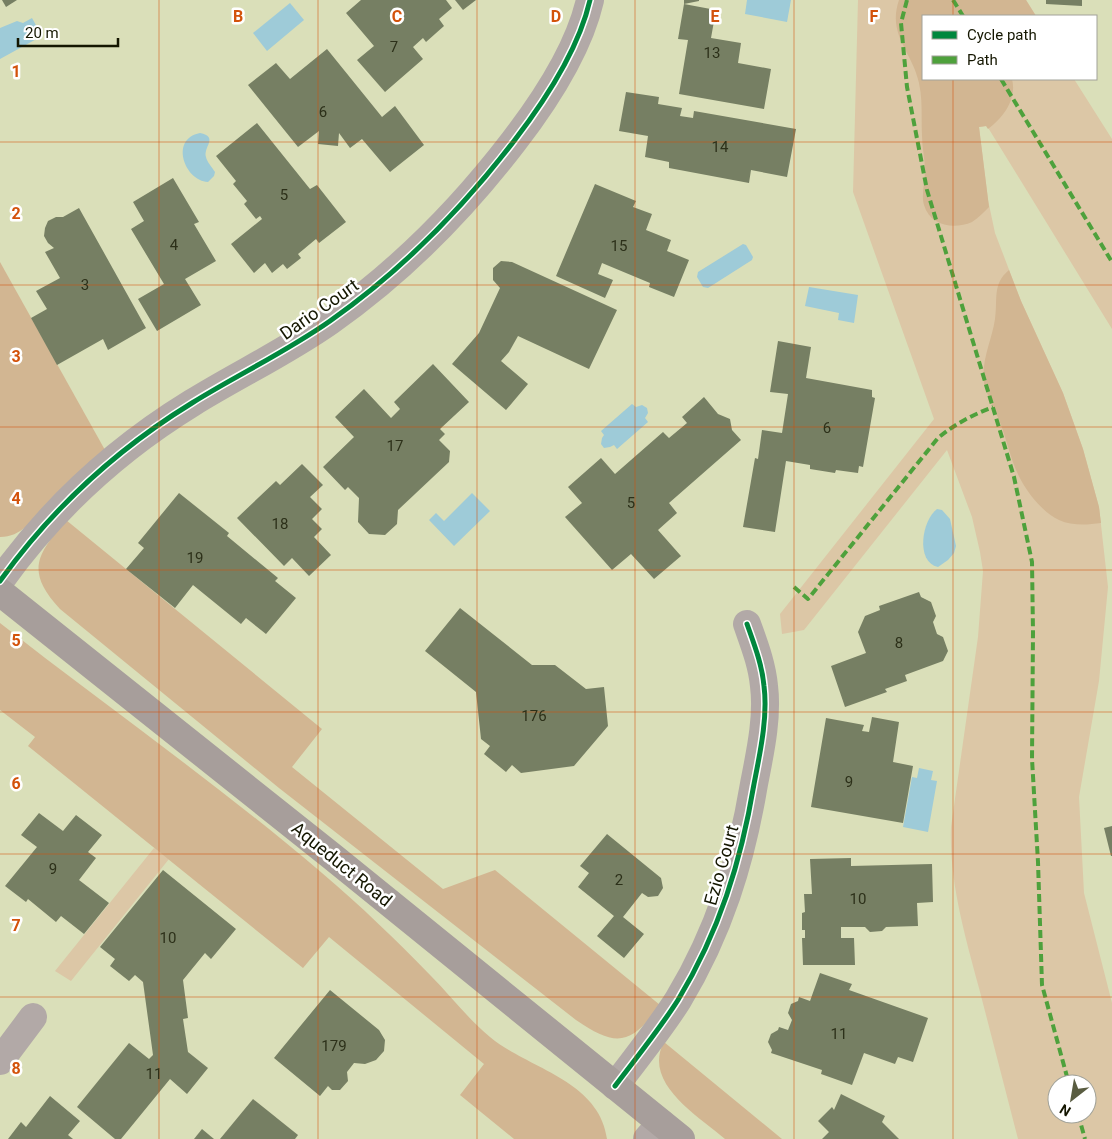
<svg xmlns="http://www.w3.org/2000/svg" width="1112" height="1139" font-family="Roboto,sans-serif">
<style>
.green{fill:#dcc7a6;fill-rule:evenodd}
.forest{fill:#d2b692}
.water{fill:#9ecbd8}
.building{fill:#767f63}
.lines{fill:none;stroke-linecap:round;stroke-linejoin:round}
.street{stroke:#b2a9a7;stroke-width:28}
.secondary{stroke:#a79e9b;stroke-width:28}
.quiet{stroke:#4ea13c;stroke-width:4;stroke-dasharray:8 4;stroke-linecap:butt}
.cycleway-casing{stroke:#fff;stroke-width:8}
.cycleway{stroke:#00873e;stroke-width:5}
.grid{fill:none;stroke:#d3520b;stroke-width:1;stroke-opacity:0.55}
.labels{text-anchor:middle;dominant-baseline:central;stroke-width:5;stroke-linejoin:round;paint-order:stroke}
.number-label{font-size:15px;fill:#2c3019}
.street-label{font-size:18px;fill:#141600;stroke:#fff}
.grid-label{font-size:16px;text-anchor:middle;font-weight:bold;fill:#d3520b;stroke:#fff;stroke-width:5;stroke-linejoin:round;paint-order:stroke}
</style>
<rect width="100%" height="100%" fill="#dadfb9"/>
<g class="green">
<path d="M 858,0 L 1026,0 L 1036,16 L 923,16 L 923,79 L 1074,79 L 1112,139 L 1112,329 L 987,126 L 979,127 L 988,200 L 995,233 L 1021,301 L 1063,393 L 1083,449 L 1099,507 L 1108,587 L 1099,681 L 1079,797 L 1084,893 L 1112,1003 L 1112,1139 L 1018,1139 C 1005,1089 992,1038 979,988 C 965,936 949,881 951,827 L 978,637 L 983,571 L 980,552 L 972,517 L 947,450 L 804,630 L 782,634 L 780,614 L 934,419 L 853,192 ZM 1057,1084 L 1087,1084 L 1087,1114 L 1057,1114 Z"/>
<polygon points="154,848 169,859 71,981 55,971"/>
</g>
<g class="forest">
<path d="M 899,0 L 1026,0 L 1036,16 L 923,16 L 923,79 L 1012,79 C 1017,99 1004,117 988,129 L 986,126 L 979,127 L 989,207 C 984,212 978,218 972,222 C 954,230 930,226 924,205 C 921,195 925,182 925,171 C 925,159 922,148 922,136 C 921,118 923,101 919,83 C 912,51 887,35 899,0 Z"/>
<path d="M 0,262 L 105,450 L 27,526 C 18,533 11,537 0,537 Z"/>
<path d="M 1009,270 L 1021,301 L 1063,393 L 1083,449 L 1099,507 L 1101,523 C 1087,525 1072,526 1059,520 C 1045,514 1030,496 1022,482 C 1012,465 1008,444 1001,425 C 996,411 987,397 984,383 C 981,360 992,340 995,319 C 998,299 992,284 1009,270 Z"/>
<path d="M 66,520 L 322,729 L 292,767 L 443,889 L 495,870 L 660,1005 C 631,1045 617,1048 576,1020 L 279,788 L 60,609 C 25,571 37,555 66,520 Z"/>
<path d="M 0,623 C 107,707 219,785 322,873 C 361,906 396,940 431,976 C 451,996 468,1019 490,1037 C 528,1069 599,1080 607,1139 L 514,1139 L 460,1095 L 484,1064 L 329,937 L 303,968 L 28,746 L 35,737 L 0,710 Z"/>
<path d="M 664,1042 L 782,1139 L 725,1139 C 698,1116 642,1083 664,1042 Z"/>
</g>
<g class="water">
<polygon points="747,0 791,0 787,22 745,14"/>
<polygon points="290,3 304,20 267,51 253,33"/>
<polygon points="32,18 42,36 0,59 0,28 17,21 23,23"/>
<path d="M 200,133 C 219,137 203,147 206,157 C 207,162 212,167 215,172 L 214,176 L 208,182 C 185,181 169,139 200,133 Z"/>
<polygon points="743,244 746,245 753,257 752,260 708,288 703,287 697,277 698,272"/>
<polygon points="809,287 858,295 854,323 838,320 839,313 805,306"/>
<polygon points="632,404 636,407 642,405 647,408 648,413 645,418 648,422 617,449 614,445 610,447 604,448 601,444 602,438 604,435 601,431"/>
<polygon points="472,493 490,511 454,546 429,520 436,513 444,521"/>
<path d="M 937,509 L 942,510 L 950,519 L 956,546 L 954,553 L 948,560 L 938,567 C 915,562 922,520 937,509 Z"/>
<polygon points="919,768 933,771 931,780 937,781 928,832 903,827 912,777 917,778"/>
</g>
<g class="building">
<polygon points="2,0 17,0 6,7"/>
<polygon points="361,0 446,0 452,8 439,19 444,26 426,42 423,38 413,47 423,59 385,92 357,60 374,46 346,13"/>
<polygon points="455,0 476,0 463,10"/>
<polygon points="684,0 699,0 699,1 684,4"/>
<polygon points="1046,0 1082,0 1082,6 1046,4"/>
<polygon points="684,4 716,10 711,38 741,43 738,63 771,69 764,109 679,94 688,40 678,39"/>
<polygon points="327,49 382,117 395,106 424,145 390,172 362,139 350,148 339,133 338,146 318,144 319,131 298,147 248,85 276,63 290,79"/>
<polygon points="626,92 659,97 658,104 682,108 680,116 693,118 694,111 796,129 787,177 751,170 749,183 669,168 669,162 645,157 648,136 619,131"/>
<polygon points="257,123 310,189 317,185 346,222 319,243 316,239 298,254 301,258 287,269 283,264 272,273 265,263 254,273 231,244 262,219 260,216 256,219 244,204 247,201 233,184 236,181 216,156"/>
<polygon points="173,178 199,222 194,224 216,261 185,279 201,305 157,331 138,299 164,284 131,229 144,221 133,202"/>
<polygon points="595,184 636,201 633,207 652,214 646,230 671,240 667,251 689,260 674,297 649,287 650,283 602,263 598,274 613,280 605,298 556,276"/>
<polygon points="79,208 146,328 108,350 103,339 57,365 31,318 47,309 36,291 60,278 45,252 54,248 48,243 44,236 45,228 48,221 56,217 63,217"/>
<polygon points="501,261 512,262 617,310 589,369 518,336 509,352 501,361 528,384 506,410 452,364 479,333 500,288 493,280 493,268"/>
<polygon points="778,341 811,347 806,378 872,390 872,397 875,398 863,467 859,466 858,473 836,470 835,473 810,469 810,465 786,461 775,532 743,527 755,458 758,459 762,430 782,433 788,394 770,392"/>
<polygon points="433,364 469,402 440,429 445,434 439,440 450,451 449,462 398,510 397,524 385,535 369,534 358,522 359,498 348,487 345,490 323,467 354,437 335,417 364,389 391,418 400,409 394,402"/>
<polygon points="704,397 718,414 730,419 732,430 741,440 669,503 677,513 658,530 681,556 654,579 631,554 612,570 565,517 582,503 568,487 601,458 615,474 663,432 669,438 687,423 682,417"/>
<polygon points="302,464 323,485 310,497 322,509 312,519 322,529 314,537 331,555 309,576 292,558 284,566 237,518 276,481 280,485"/>
<polygon points="179,493 229,533 227,536 278,578 275,581 296,598 266,634 246,618 241,624 193,585 175,608 126,569 144,548 138,543"/>
<polygon points="919,592 921,597 931,602 936,616 933,622 937,634 943,637 948,651 943,661 905,675 907,681 885,689 887,692 845,707 831,666 866,653 858,632 865,616 880,610 879,606"/>
<polygon points="460,608 532,665 555,665 586,689 604,687 608,726 574,766 521,773 512,765 506,772 484,754 490,746 481,739 476,692 425,651"/>
<polygon points="872,717 899,722 893,762 913,766 903,823 811,807 826,718 864,725 862,731 869,732"/>
<polygon points="39,813 63,831 76,815 102,835 88,852 96,858 79,880 109,903 84,934 61,916 56,922 28,899 26,902 5,886 37,847 21,835"/>
<polygon points="1112,826 1112,856 1111,856 1104,828"/>
<polygon points="607,834 661,878 663,888 658,896 648,897 642,893 623,917 644,934 624,958 597,936 614,916 578,887 589,873 580,866"/>
<polygon points="851,858 851,866 932,864 933,902 917,903 918,926 886,927 882,931 870,932 865,927 841,927 841,938 854,938 855,965 803,965 802,938 805,938 805,930 802,930 802,913 805,912 804,894 812,894 810,859"/>
<polygon points="163,870 236,929 211,959 205,953 183,980 188,1018 183,1019 188,1052 208,1068 187,1094 170,1079 121,1139 115,1139 77,1107 129,1043 149,1059 153,1055 143,982 135,975 129,981 110,966 115,959 100,947"/>
<polygon points="820,973 852,984 849,990 928,1018 913,1062 898,1057 895,1064 864,1053 852,1085 821,1074 822,1070 771,1053 772,1050 768,1042 771,1034 778,1030 779,1027 788,1030 792,1020 788,1013 791,1004 798,1001 799,997 810,1001"/>
<polygon points="330,990 379,1030 385,1040 384,1051 376,1060 365,1064 354,1063 347,1072 348,1081 340,1090 332,1090 328,1086 320,1096 274,1058"/>
<polygon points="841,1094 885,1116 882,1122 899,1139 822,1139 829,1132 818,1121 832,1107 834,1110"/>
<polygon points="50,1096 80,1121 68,1135 73,1139 8,1139 21,1122 26,1127"/>
<polygon points="253,1099 298,1135 295,1139 220,1139"/>
<polygon points="202,1129 214,1139 194,1139"/>
</g>
<g class="lines">
<g class="street">
<path d="M 0,581 C 51,510 117,449 192,403 C 237,375 286,352 330,321 C 401,271 462,209 514,141 C 544,102 579,48 590,0"/>
<polyline points="0,1061 33,1017"/>
<path d="M 615,1086 C 636,1058 659,1030 678,1000 C 719,932 741,862 754,784 C 760,753 768,717 764,686 C 762,664 754,644 747,624"/>
<polyline points="647,1139 661,1123"/>
</g>
<polyline class="secondary" points="0,592 334,858 681,1139"/>
<g class="quiet">
<polyline points="907,0 901,23 907,87 927,190 1014,477 1032,562 1033,632 1032,759 1038,862 1042,985 1069,1084"/>
<polyline points="953,0 963,16"/>
<polyline points="1001,79 1112,262"/>
<path d="M 794,587 L 808,599 L 938,438 C 955,424 972,415 993,407"/>
<polyline points="1078,1114 1085,1139"/>
</g>
<defs>
<g id="cycleway">
<path d="M 0,581 C 51,510 117,449 192,403 C 237,375 286,352 330,321 C 401,271 462,209 514,141 C 544,102 579,48 590,0"/>
<path d="M 615,1086 C 636,1058 659,1030 678,1000 C 719,932 741,862 754,784 C 760,753 768,717 764,686 C 762,664 754,644 747,624"/>
</g>
</defs>
<use href="#cycleway" class="cycleway-casing"/>
<use href="#cycleway" class="cycleway"/>
</g>
<path class="grid" d="M 159,0 L 159,1139M 318,0 L 318,1139M 477,0 L 477,1139M 635,0 L 635,1139M 794,0 L 794,1139M 953,0 L 953,16M 953,79 L 953,1139M 0,142 L 1112,142M 0,285 L 1112,285M 0,427 L 1112,427M 0,570 L 1112,570M 0,712 L 1112,712M 0,854 L 1112,854M 0,997 L 1112,997"/>
<g class="labels">
<g class="number-label">
<text x="394" y="47">7</text>
<text x="712" y="53">13</text>
<text x="323" y="112">6</text>
<text x="720" y="147">14</text>
<text x="284" y="195">5</text>
<text x="174" y="245">4</text>
<text x="619" y="246">15</text>
<text x="85" y="285">3</text>
<text x="827" y="428">6</text>
<text x="395" y="446">17</text>
<text x="631" y="503">5</text>
<text x="280" y="524">18</text>
<text x="195" y="558">19</text>
<text x="899" y="643">8</text>
<text x="534" y="716">176</text>
<text x="849" y="782">9</text>
<text x="53" y="869">9</text>
<text x="619" y="880">2</text>
<text x="858" y="899">10</text>
<text x="168" y="938">10</text>
<text x="839" y="1034">11</text>
<text x="334" y="1046">179</text>
<text x="154" y="1074">11</text>
</g>
<g class="street-label">
<text transform="translate(319 309) rotate(-35)">Dario Court</text>
<text transform="translate(342 864) rotate(39)">Aqueduct Road</text>
<text transform="translate(721 865) rotate(-74)">Ezio Court</text>
</g>
</g>
<g class="grid-label">
<text x="238" y="22">B</text>
<text x="397" y="22">C</text>
<text x="556" y="22">D</text>
<text x="715" y="22">E</text>
<text x="874" y="22">F</text>
<text x="16" y="77">1</text>
<text x="16" y="219">2</text>
<text x="16" y="362">3</text>
<text x="16" y="504">4</text>
<text x="16" y="646">5</text>
<text x="16" y="789">6</text>
<text x="16" y="931">7</text>
<text x="16" y="1074">8</text>
</g>
<rect x="922" y="15" width="175" height="65" fill="#ffffff" stroke="#a1a299"/>
<rect x="932" y="31" width="25" height="8" fill="#00873e" stroke="#a1a299"/>
<text x="967" y="40" font-size="15" fill="#141600">Cycle path</text>
<rect x="932" y="56" width="25" height="8" fill="#4ea13c" stroke="#a1a299"/>
<text x="967" y="65" font-size="15" fill="#141600">Path</text>
<g transform="translate(1072 1099) rotate(211)"><circle r="24" fill="#ffffff" stroke="#a1a299"/>
<path d="M0-4L9 19L0 12L-9 19Z" fill="#595c41"/>
<text y="-8" font-size="14" font-weight="bold" text-anchor="middle" fill="#141600">N</text>
</g>
<path d="M18 38v8h100v-8" fill="none" stroke="#141600" stroke-width="2.5"/>
<text x="25" y="38" font-size="15" fill="#141600" stroke="#ffffff" stroke-width="4" paint-order="stroke">20 m</text>
</svg>
